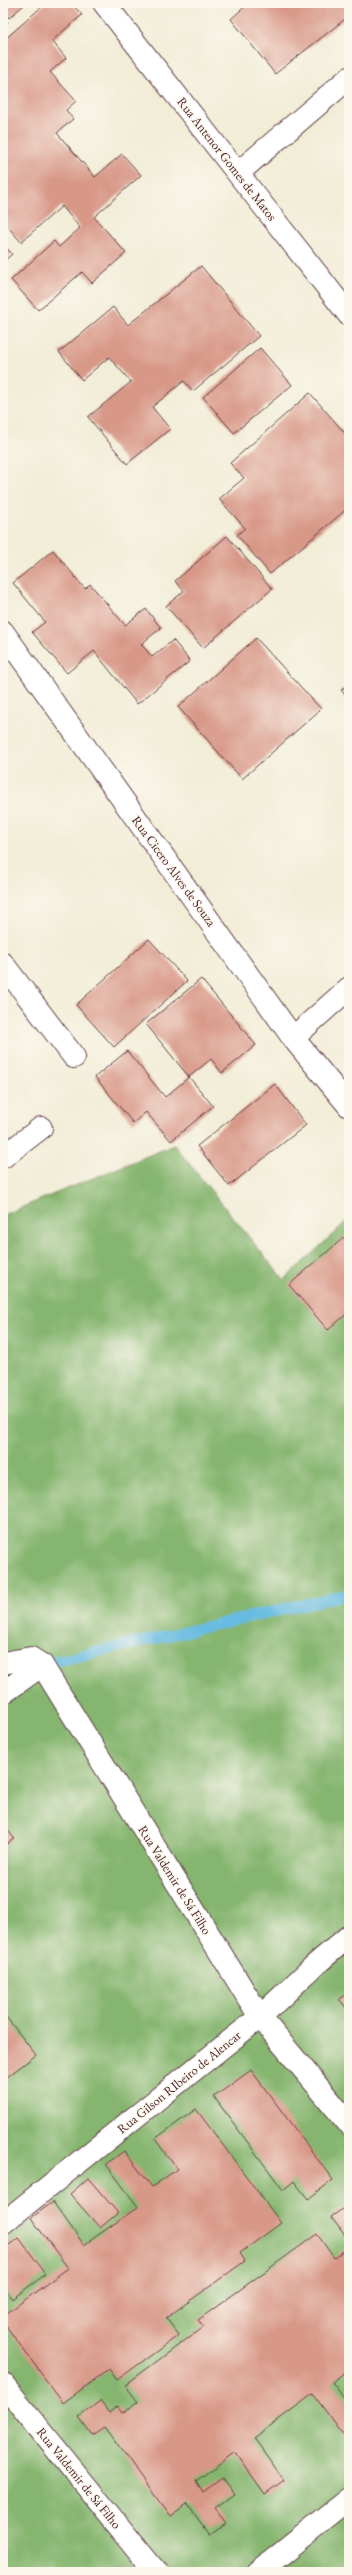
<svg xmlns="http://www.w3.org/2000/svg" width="352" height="2575" font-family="'EB Garamond',serif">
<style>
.forest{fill:#85b56e;stroke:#686a4c}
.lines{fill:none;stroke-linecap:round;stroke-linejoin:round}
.stream{stroke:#66bbe2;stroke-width:11}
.building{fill:#d89888}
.minor-casing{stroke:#633e45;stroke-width:24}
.minor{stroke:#fff;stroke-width:22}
.labels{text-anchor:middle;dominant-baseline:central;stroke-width:3;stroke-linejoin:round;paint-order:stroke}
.street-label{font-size:13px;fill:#4a1f2b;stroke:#fbf7ec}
</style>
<rect width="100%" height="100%" fill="#fbf7ec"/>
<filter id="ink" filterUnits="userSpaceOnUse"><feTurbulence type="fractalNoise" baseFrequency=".025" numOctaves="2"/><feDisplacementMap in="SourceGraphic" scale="8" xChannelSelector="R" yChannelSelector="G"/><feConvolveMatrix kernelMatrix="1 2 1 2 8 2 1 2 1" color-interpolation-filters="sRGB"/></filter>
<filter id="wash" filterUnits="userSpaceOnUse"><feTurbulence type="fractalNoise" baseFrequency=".012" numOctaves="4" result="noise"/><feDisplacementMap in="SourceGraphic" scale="16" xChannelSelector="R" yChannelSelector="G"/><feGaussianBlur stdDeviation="0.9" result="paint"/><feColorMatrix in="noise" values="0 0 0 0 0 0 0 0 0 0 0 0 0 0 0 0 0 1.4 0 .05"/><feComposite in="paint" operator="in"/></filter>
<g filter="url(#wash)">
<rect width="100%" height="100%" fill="#f2edd7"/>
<polygon class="forest" points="174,1145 284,1280 349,1219 349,2572 3,2572 3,1215"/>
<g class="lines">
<g class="stream">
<polyline points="40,1665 349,1594"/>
<polyline points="3,1676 24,1670"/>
</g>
</g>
<g id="blocks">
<g class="building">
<polygon points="3,3 26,3 9,18 3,11"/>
<polygon points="46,3 71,3 82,15 52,41 66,58 50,72 76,101 66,110 73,119 57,133 95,177 122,154 141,175 94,217 126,253 92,283 82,272 38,310 11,280 54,241 59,247 80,228 62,206 21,242 3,221 3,41"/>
<polygon points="249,3 349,3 349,16 275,74 231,19"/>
<polygon points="3,17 8,22 3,27"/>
<polygon points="3,244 12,254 3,262"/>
<polygon points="201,266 259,336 193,391 184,381 152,407 170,429 127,464 88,417 131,382 109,357 82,380 59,352 113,307 128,325"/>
<polygon points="260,348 292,385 234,433 203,397"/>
<polygon points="310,393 349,438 349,507 270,574 237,535 245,528 219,499 244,478 230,463"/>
<polygon points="227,536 272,589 203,648 166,606 184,591 175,581"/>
<polygon points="53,550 85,589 90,584 125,625 146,609 161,628 141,644 152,657 173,640 190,661 137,704 94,651 67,673 32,632 45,622 13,583"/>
<polygon points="256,638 321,709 242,779 178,707"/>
<polygon points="349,684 349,700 341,690"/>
<polygon points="149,939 187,981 114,1047 76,1005"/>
<polygon points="201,979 256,1045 222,1073 211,1059 189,1077 146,1024"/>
<polygon points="127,1051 165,1097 189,1077 213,1106 171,1141 146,1112 133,1123 95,1077"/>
<polygon points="275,1084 306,1125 229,1186 197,1146"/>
<polygon points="349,1233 349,1312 328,1330 289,1285"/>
<polygon points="3,1825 14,1838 3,1847"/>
<polygon points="349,1992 349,2011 339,1999"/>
<polygon points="3,2013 36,2055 3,2080"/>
<polygon points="251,2070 333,2180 308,2199 294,2181 283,2190 214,2097"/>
<polygon points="196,2109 281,2223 240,2253 245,2261 166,2318 179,2335 117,2380 109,2369 63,2403 3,2322 3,2316 68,2268 31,2218 53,2202 84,2245 138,2207 106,2164 124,2151 152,2187 177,2169 155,2139"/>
<polygon points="88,2178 118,2213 100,2228 70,2194"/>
<polygon points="349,2204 349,2241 331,2217"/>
<polygon points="317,2234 334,2258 349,2247 349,2369 332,2382 349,2405 349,2432 344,2436 313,2394 254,2438 284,2480 265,2494 235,2452 196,2481 203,2492 222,2478 234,2494 215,2508 226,2522 209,2534 187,2504 170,2516 104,2427 92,2435 79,2417 100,2401 109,2413 117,2406 122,2413 138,2402 125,2385 203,2327 198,2320"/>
<polygon points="19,2238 46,2274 12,2299 3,2287 3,2249"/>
</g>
</g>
</g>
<g filter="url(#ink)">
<use href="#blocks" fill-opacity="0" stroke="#633e45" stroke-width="1"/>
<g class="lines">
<defs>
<g id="minor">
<polyline points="104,3 349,315"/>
<polyline points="238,173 349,78"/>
<polyline points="3,632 293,1038 349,1106"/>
<polyline points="3,964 74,1057"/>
<polyline points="293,1038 349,988"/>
<polyline points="3,1157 41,1128"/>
<polyline points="3,1663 31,1658 42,1665 260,2017 349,2124"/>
<polyline points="3,1693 42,1665"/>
<polyline points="3,2223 260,2017 315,1965 349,1936"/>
<polyline points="3,2384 156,2572"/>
<polyline points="258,2572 349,2499"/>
</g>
</defs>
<use href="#minor" class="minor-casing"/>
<use href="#minor" class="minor"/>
</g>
</g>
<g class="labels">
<g class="street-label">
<text transform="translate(227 159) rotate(52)">Rua Antenor Gomes de Matos</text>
<text transform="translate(174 871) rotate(54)">Rua Cicero Alves de Souza</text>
<text transform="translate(175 1880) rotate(58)">Rua Valdemir de Sá Filho</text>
<text transform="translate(179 2082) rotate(-39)">Rua Gilson RIbeiro de Alencar</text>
<text transform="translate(79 2478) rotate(51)">Rua Valdemir de Sá Filho</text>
</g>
</g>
<rect width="352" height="2575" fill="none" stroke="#fbf7ec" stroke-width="16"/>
</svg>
